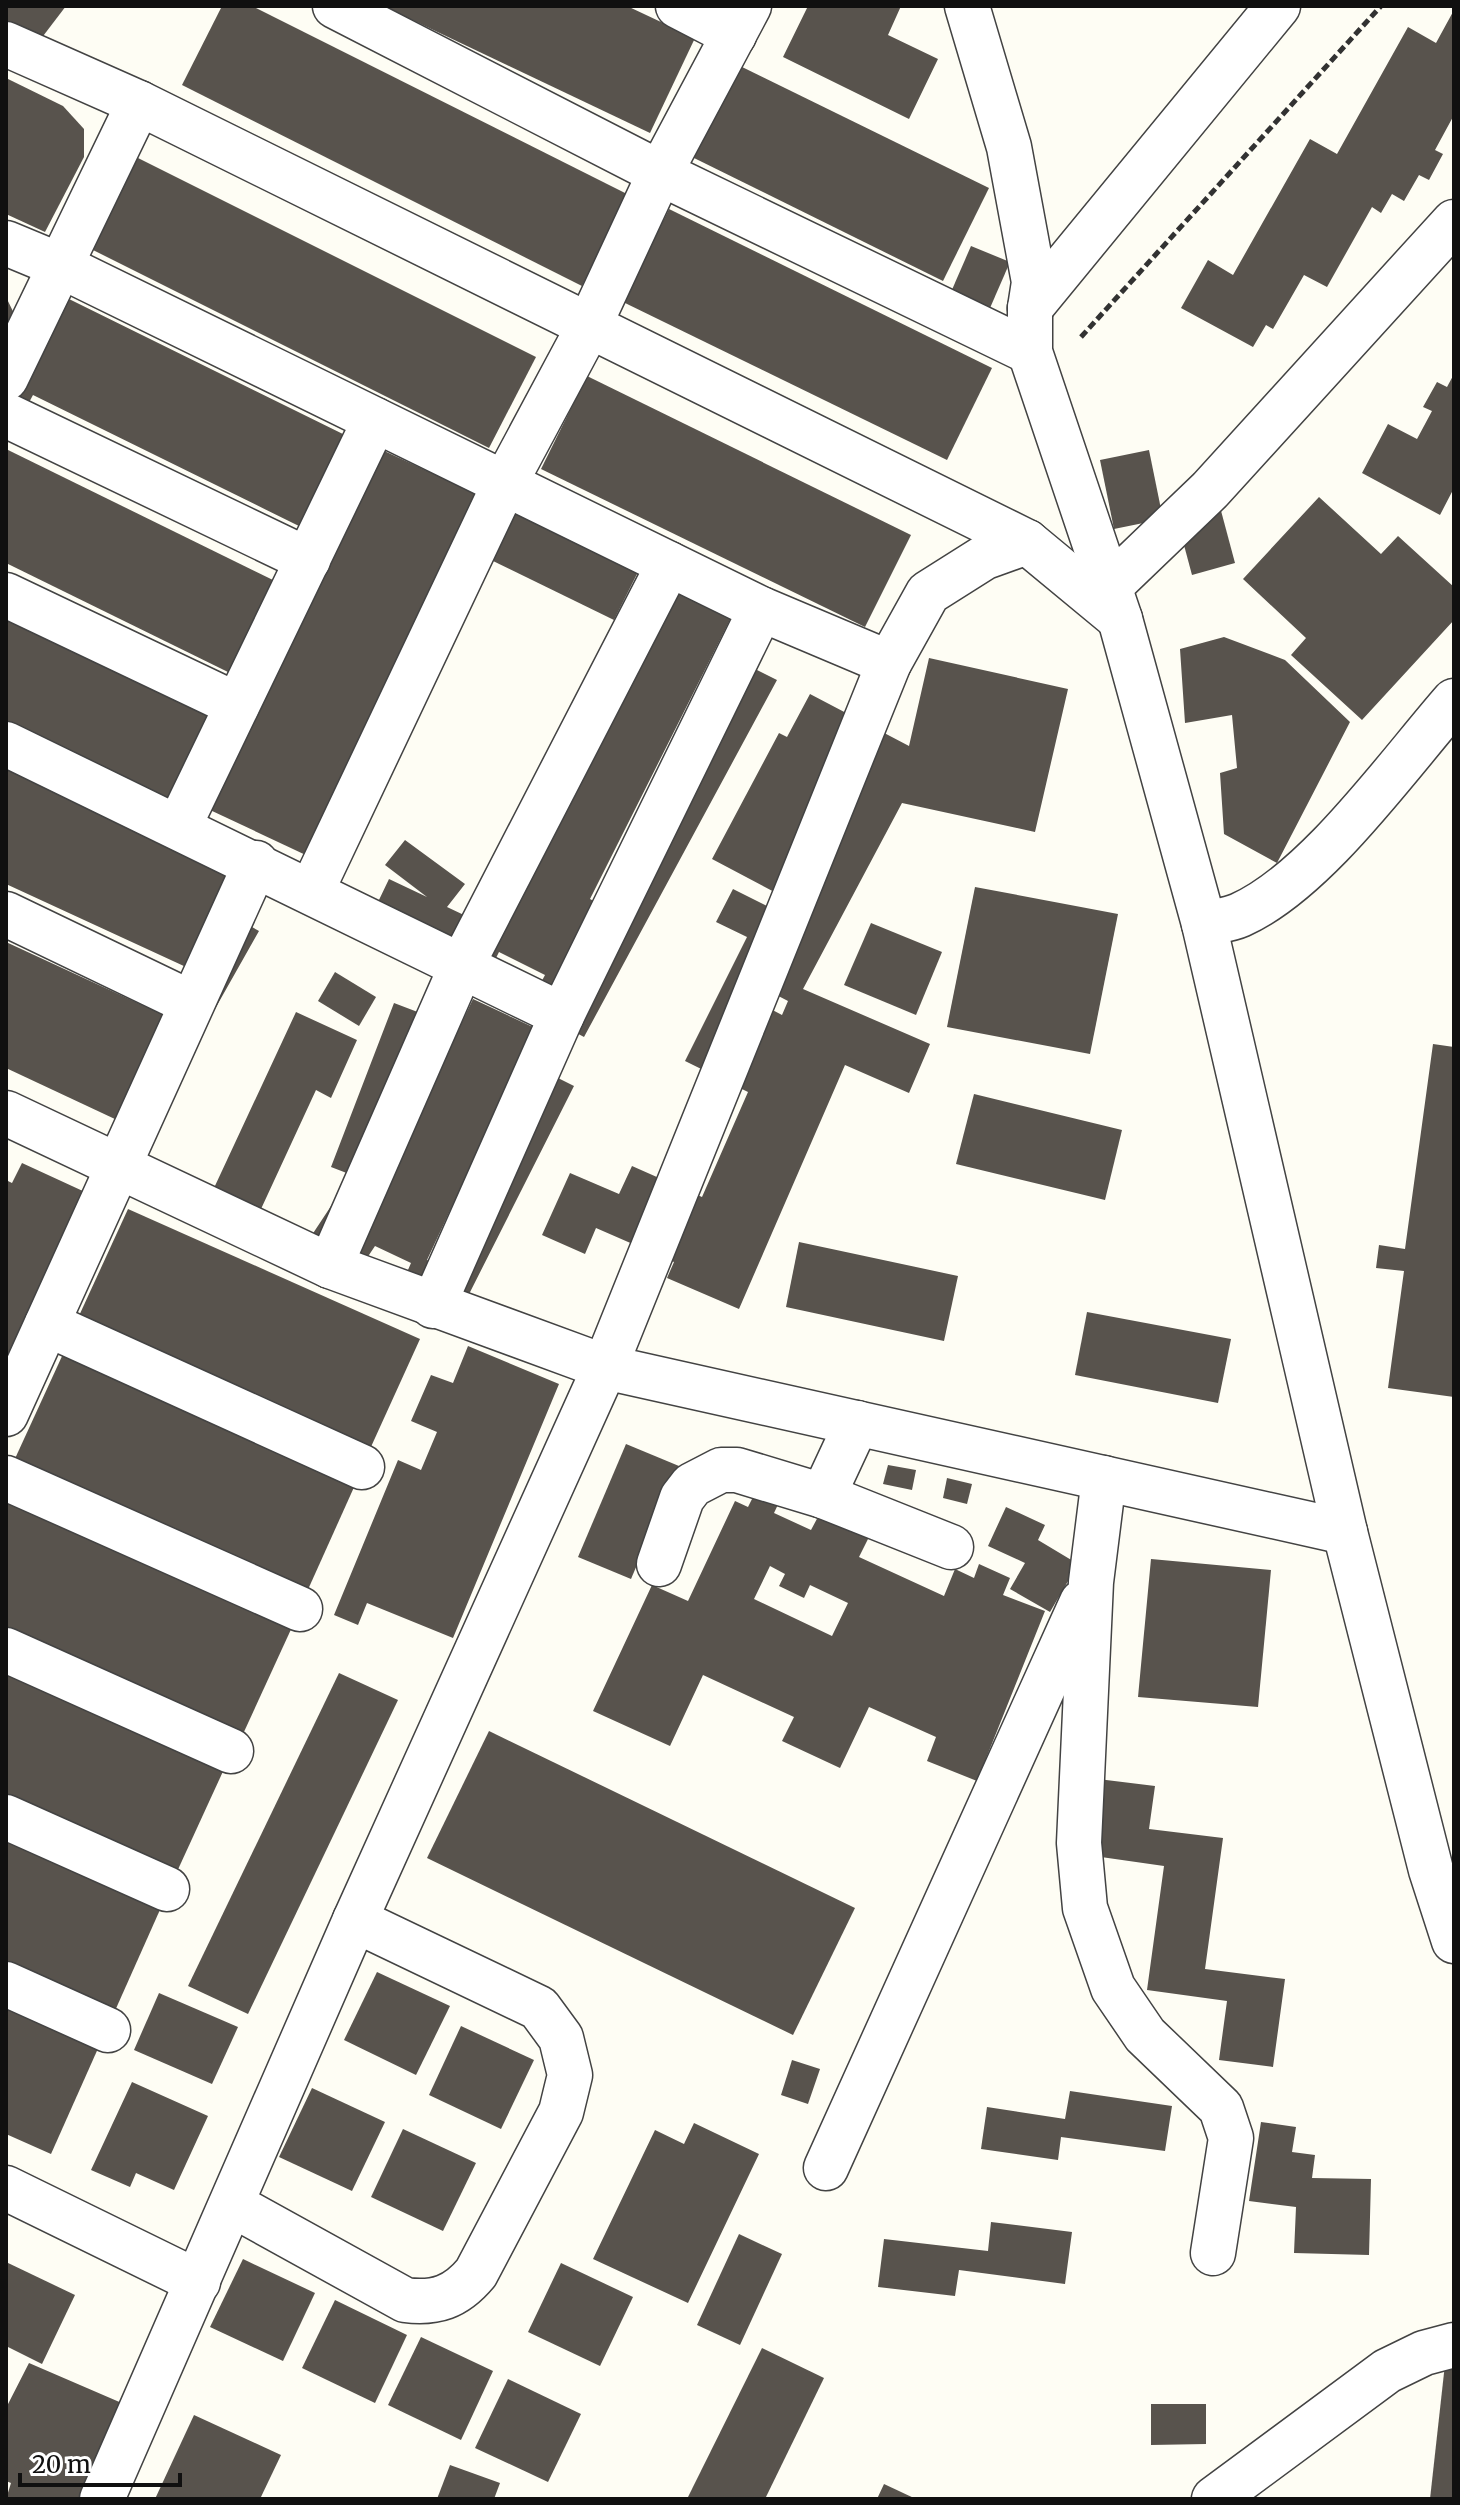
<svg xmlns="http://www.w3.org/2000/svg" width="1460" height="2505" font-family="Merriweather,serif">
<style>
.building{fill:#58534d;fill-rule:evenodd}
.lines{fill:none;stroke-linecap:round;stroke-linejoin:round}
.minor-casing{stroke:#434343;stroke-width:47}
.tertiary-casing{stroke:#434343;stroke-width:47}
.path{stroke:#323232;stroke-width:5;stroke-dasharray:8 4;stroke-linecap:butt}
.minor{stroke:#fff;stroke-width:44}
.tertiary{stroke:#fff;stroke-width:44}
</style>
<rect width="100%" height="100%" fill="#fefdf4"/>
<g class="building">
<polygon points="6,6 66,6 37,44 6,21"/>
<polygon points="222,6 252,6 627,194 582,286 182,85"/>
<polygon points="383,6 627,6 695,38 650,133"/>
<polygon points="808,6 901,6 888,35 938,59 909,119 783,57"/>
<polygon points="1454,10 1454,115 1435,150 1443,154 1429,180 1419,175 1404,201 1392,194 1381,213 1372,207 1327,287 1304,275 1273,329 1266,325 1253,347 1181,308 1208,260 1233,275 1310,139 1337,154 1408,27 1436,43"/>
<polygon points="738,65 989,188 943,281 692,157"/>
<polygon points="6,78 63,106 84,129 84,157 45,232 6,214"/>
<polygon points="136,157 536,357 489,448 89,248"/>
<polygon points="669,209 992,368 947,460 623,302"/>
<polygon points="971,246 1010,262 980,331 941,315"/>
<polygon points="6,297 23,332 46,345 69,299 349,437 303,528 33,395 6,445"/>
<polygon points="1454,374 1454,488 1440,515 1362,473 1388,424 1417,439 1432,411 1423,407 1437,382 1447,387"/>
<polygon points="587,376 911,535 865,627 541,469"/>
<polygon points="6,449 275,581 230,673 6,563"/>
<polygon points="380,449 479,495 310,857 210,810"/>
<polygon points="1149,450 1163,519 1114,529 1100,460"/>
<polygon points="1319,497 1381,554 1398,536 1454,587 1454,620 1362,720 1291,655 1306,638 1243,579"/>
<polygon points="1220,507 1235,563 1192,575 1177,519"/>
<polygon points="514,511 638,572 614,620 491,560"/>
<polygon points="674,589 731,618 590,899 608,909 741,662 777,680 584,1037 528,1007 545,975 499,952 485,980 367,925 389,879 427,897 385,865 405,840 465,884 447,907 502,933"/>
<polygon points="6,607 219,712 173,804 6,721"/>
<polygon points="1224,637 1285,660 1350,722 1277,863 1224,834 1220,773 1237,768 1232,715 1185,723 1180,649"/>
<polygon points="929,658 1068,689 1035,832 902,803 803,989 930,1044 909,1093 845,1065 739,1309 667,1278 674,1262 596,1228 585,1254 542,1235 570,1173 619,1194 632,1166 702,1197 748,1092 685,1061 747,937 716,922 733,889 787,916 746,996 782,1015 788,1001 755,984 797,904 712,859 779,733 787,737 810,694 909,746"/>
<polygon points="6,758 236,864 216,907 259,931 211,1016 171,994 186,967 6,884"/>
<polygon points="975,887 1118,914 1090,1054 947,1027"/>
<polygon points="871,923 942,952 916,1015 844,985"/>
<polygon points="6,942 166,1016 117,1120 6,1068"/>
<polygon points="335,972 376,997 359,1026 318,1001"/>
<path d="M 473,999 L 537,1029 L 536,1067 L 574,1086 L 459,1314 L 401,1286 L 411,1263 L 375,1246 L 353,1279 L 304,1247 L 333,1203 L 366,1224 L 383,1187 L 331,1167 L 394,1003 L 457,1027 L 449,1049 ZM 462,1185 L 480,1193 L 443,1268 L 427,1260 Z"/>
<polygon points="296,1012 357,1040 331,1098 316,1090 261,1209 214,1188"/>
<polygon points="1433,1044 1454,1047 1454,1397 1388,1388 1404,1271 1376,1268 1379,1245 1405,1249"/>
<polygon points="974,1094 1122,1130 1105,1200 956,1164"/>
<polygon points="22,1163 85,1192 6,1359 6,1180 12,1183"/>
<polygon points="128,1209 420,1339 370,1449 78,1318"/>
<polygon points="799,1242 958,1276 944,1341 786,1307"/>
<polygon points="1087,1312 1231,1339 1218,1403 1075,1375"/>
<polygon points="468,1346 559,1384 453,1638 367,1603 358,1625 334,1615 398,1460 421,1470 437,1432 411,1421 431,1375 453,1383"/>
<polygon points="63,1354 355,1485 306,1594 13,1463"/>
<polygon points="626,1444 679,1466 631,1579 578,1557"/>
<polygon points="888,1465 916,1470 912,1490 883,1484"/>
<polygon points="947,1478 972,1484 967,1504 943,1498"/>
<path d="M 759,1485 L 782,1496 L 774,1513 L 811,1530 L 819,1515 L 869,1537 L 859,1557 L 944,1596 L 955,1569 L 974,1578 L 979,1564 L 1010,1578 L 1003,1595 L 1045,1611 L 977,1781 L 927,1761 L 936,1737 L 869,1707 L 840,1768 L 782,1741 L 794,1717 L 703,1675 L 670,1746 L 593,1711 L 652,1585 L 688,1601 L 735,1501 L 748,1507 ZM 770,1566 L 785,1574 L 779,1586 L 804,1598 L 810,1585 L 848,1603 L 832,1636 L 754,1599 Z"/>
<polygon points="6,1496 293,1625 243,1734 6,1628"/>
<polygon points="1006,1507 1045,1525 1038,1540 1078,1564 1050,1612 1010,1589 1025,1563 988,1546"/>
<polygon points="1151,1559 1271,1570 1258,1707 1138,1697"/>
<polygon points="6,1669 225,1767 175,1876 6,1800"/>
<polygon points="339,1673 398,1700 248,2014 188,1986"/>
<polygon points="489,1731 855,1908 793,2035 427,1858"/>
<polygon points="1098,1779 1155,1786 1149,1829 1223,1838 1205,1969 1285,1979 1273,2067 1219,2060 1227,2001 1147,1990 1164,1866 1087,1855"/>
<polygon points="6,1833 163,1903 114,2013 6,1965"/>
<polygon points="377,1972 450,2006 416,2075 344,2040"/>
<polygon points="159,1993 238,2027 212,2084 134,2050"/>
<polygon points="6,2002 100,2044 51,2154 6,2134"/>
<polygon points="461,2026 534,2060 501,2129 429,2095"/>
<polygon points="792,2060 820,2069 808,2104 781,2095"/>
<polygon points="132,2082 208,2116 174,2190 136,2173 130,2187 91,2170"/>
<polygon points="312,2088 385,2122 352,2191 279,2157"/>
<polygon points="1070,2091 1172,2106 1165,2151 1061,2137 1058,2160 981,2149 987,2107 1065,2119"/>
<polygon points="1261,2122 1296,2127 1292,2152 1315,2155 1312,2178 1371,2179 1369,2255 1294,2253 1296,2207 1249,2201"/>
<polygon points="694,2123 759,2154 688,2303 593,2259 655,2130 684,2144"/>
<polygon points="403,2129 476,2163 443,2231 371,2197"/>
<polygon points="991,2222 1072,2232 1065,2284 959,2270 955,2296 878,2287 884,2239 988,2251"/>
<polygon points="739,2234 782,2254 740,2345 697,2325"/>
<polygon points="243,2259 315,2293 283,2361 210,2327"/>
<polygon points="6,2262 75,2295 42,2364 6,2346"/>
<polygon points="561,2263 633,2297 600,2366 528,2332"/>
<polygon points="335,2300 407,2335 375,2403 302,2368"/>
<polygon points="421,2337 493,2371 461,2440 388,2405"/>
<polygon points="762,2348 824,2378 765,2499 687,2499"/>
<polygon points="29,2363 131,2407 84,2499 6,2499 11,2483 6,2481 6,2408"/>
<polygon points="1445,2364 1454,2365 1454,2499 1430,2499"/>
<polygon points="508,2379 581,2414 548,2482 475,2448"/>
<polygon points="1151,2404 1206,2404 1206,2444 1151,2445"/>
<polygon points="194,2415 281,2455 260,2499 155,2499"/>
<polygon points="450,2465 500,2483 494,2499 437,2499"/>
<polygon points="884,2484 916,2499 877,2499"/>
</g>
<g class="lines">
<defs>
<g id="minor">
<polyline points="335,6 660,173 1030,352"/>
<polyline points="678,6 734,35"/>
<polyline points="967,6 1009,147 1034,282 1030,308 1030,352 1120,619 1204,924 1345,1532 1431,1870 1454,1941"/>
<polyline points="6,44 139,103 1027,542 1120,619"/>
<polyline points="6,243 59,265 761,609 889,663"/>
<polyline points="1030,308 1278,6"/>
<polyline points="6,378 139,103"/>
<polyline points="6,415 308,560"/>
<polyline points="1109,587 1210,490 1454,222"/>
<polyline points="6,595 237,705"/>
<polyline points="6,744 562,1015"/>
<polyline points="179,826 375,420"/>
<polyline points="312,890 505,483 588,328 660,173 749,6"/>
<polyline points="6,914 191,1003"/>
<path d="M 1204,924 C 1215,921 1229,920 1240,915 C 1316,881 1398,765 1454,701"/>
<polyline points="6,1113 330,1266 605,1367 1345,1532"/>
<polyline points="330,1266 462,965 669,564"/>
<polyline points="433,1306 562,1015 761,609"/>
<polyline points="47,1324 362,1467"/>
<polyline points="6,1414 256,863"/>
<polyline points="6,1478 300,1609"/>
<polyline points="1104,1478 1091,1582 1079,1843 1085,1908 1113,1988 1145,2035 1221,2108 1231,2138 1213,2253"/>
<polyline points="823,1496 857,1423"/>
<polyline points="659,1564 682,1498 692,1485 721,1470 737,1470 823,1496 951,1547"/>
<polyline points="6,1650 231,1751"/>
<polyline points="6,1817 167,1889"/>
<polyline points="6,1984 108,2030"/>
<polyline points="826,2168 1082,1602"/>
<path d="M 233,2205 L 405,2300 C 436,2304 456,2297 476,2273 L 561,2112 L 570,2075 L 561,2038 L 539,2008 L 355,1920"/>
<polyline points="102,2499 355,1920 605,1367 889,663 928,593 985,557 1027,542"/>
<polyline points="1214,2499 1387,2371 1424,2353 1454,2345"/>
</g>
<polyline id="tertiary" points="6,2188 198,2282"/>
</defs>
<use href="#minor" class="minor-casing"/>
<use href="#tertiary" class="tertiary-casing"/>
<polyline class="path" points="1081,337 1381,6"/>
<use href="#minor" class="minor"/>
<use href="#tertiary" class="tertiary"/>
</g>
<rect width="1460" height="2505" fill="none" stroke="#101010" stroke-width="16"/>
<path d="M20 2473v12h160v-12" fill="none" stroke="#101010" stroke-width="4"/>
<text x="32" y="2473" font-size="24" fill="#101010" stroke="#ffffff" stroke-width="6" paint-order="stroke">20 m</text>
</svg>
